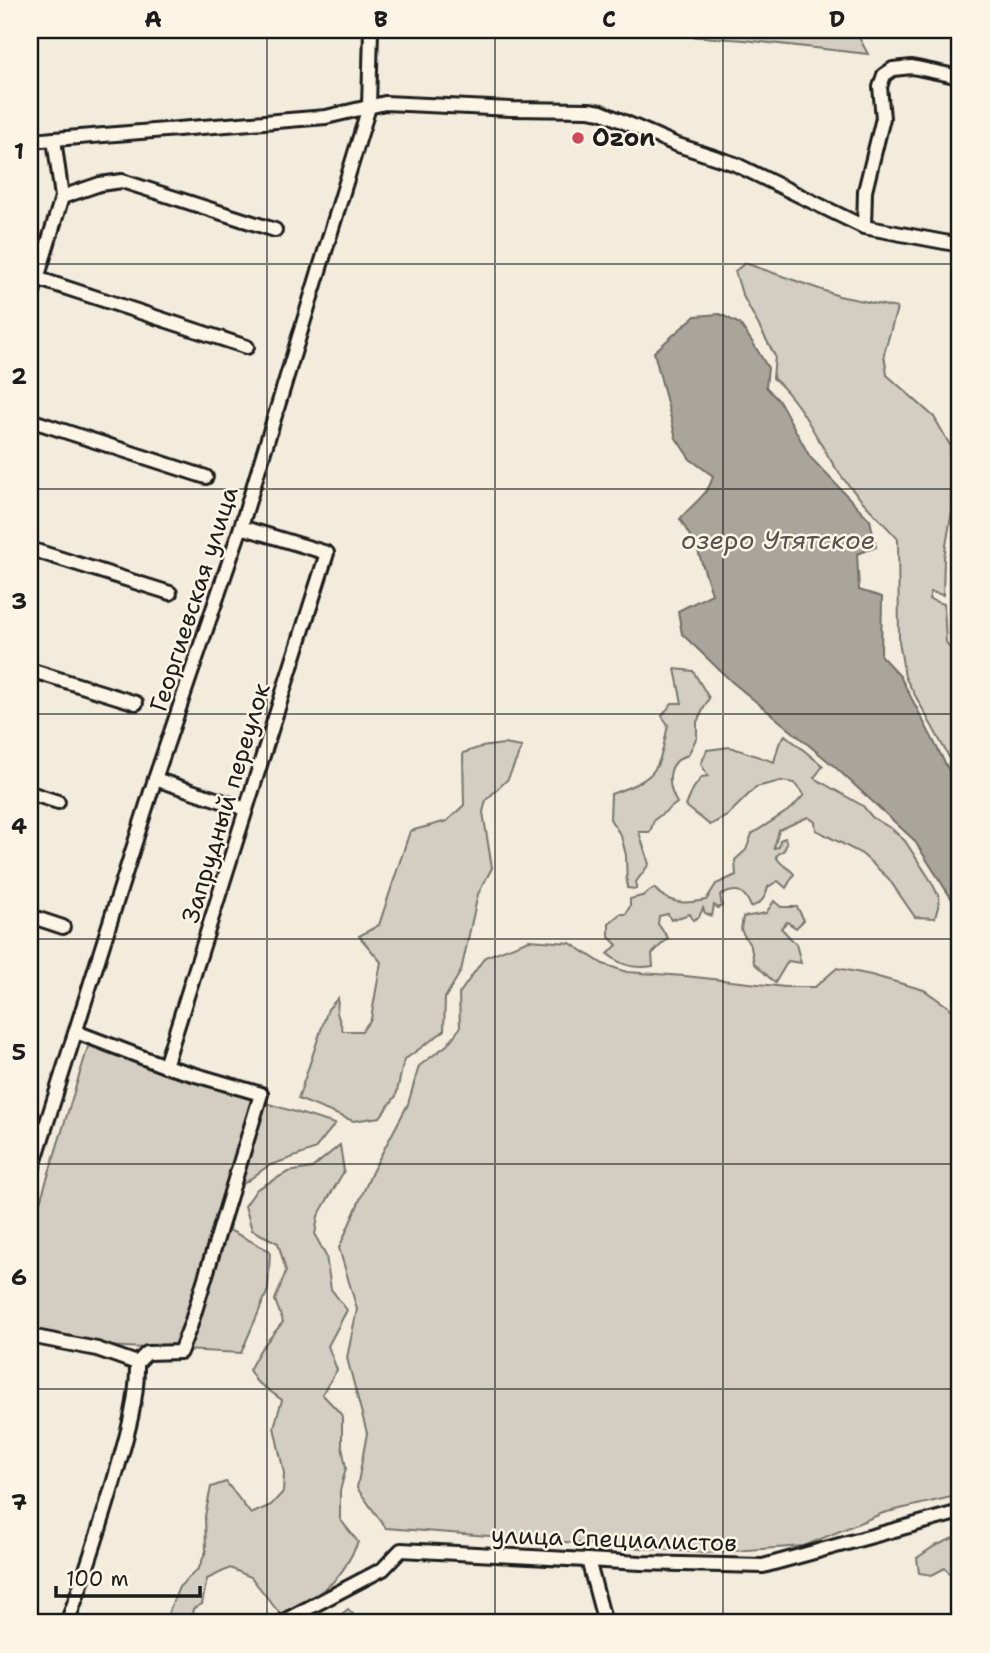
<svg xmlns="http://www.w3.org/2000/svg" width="990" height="1653" font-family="'Shantell Sans',sans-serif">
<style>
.green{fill:#d3cec1;stroke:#78756e;stroke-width:2}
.water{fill:#aaa59b;stroke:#716e68;stroke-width:2}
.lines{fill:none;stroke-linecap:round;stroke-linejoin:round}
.minor-casing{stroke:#1c1c1c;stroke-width:18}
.minor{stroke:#fcf5e5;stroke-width:12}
.grid{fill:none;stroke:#1c1c1c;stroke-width:2;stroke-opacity:0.55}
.poi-dot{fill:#d1495b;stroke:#fcf5e5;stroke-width:2.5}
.labels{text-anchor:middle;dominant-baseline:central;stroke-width:5;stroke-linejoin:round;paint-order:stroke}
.poi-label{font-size:24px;font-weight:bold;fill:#1c1c1c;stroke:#fcf5e5;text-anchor:start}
.street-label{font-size:24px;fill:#1c1c1c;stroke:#fcf5e5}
.water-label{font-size:26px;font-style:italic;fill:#55534f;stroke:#fcf5e5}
.neatline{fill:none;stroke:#1c1c1c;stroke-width:2.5}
.grid-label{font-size:23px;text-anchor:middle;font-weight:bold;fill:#1c1c1c}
</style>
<rect width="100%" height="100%" fill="#f3ecdd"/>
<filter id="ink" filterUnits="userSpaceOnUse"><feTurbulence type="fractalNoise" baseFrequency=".0143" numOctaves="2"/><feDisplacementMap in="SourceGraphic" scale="14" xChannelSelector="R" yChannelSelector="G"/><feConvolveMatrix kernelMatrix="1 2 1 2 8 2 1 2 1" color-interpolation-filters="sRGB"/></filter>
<g filter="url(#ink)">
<g class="green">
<polygon points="674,30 855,30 868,54 744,40 674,35"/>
<path d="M 745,263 L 839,296 L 897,308 L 884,354 L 887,375 L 934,417 L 950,445 L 952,511 L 944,557 L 943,595 L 931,592 L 929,599 L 944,604 L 946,642 L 960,663 L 960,777 L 905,677 L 899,641 L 898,539 C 878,517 854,495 837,470 C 816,439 803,404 773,378 L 775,356 L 742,294 L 735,271 Z"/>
<path d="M 675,669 L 693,671 L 709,698 L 697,722 L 697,737 L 688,755 C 665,762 667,786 677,803 L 654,820 L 650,832 L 639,832 L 649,864 L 636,882 L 636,889 L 627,888 L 626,855 L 621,836 L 610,819 L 611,794 C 658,777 658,773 668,725 L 662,716 L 672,703 L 682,703 Z"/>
<path d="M 785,735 L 823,766 L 814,778 L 863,806 L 872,817 L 892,829 L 905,841 L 931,881 L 939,897 L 939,903 L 935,918 L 915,917 L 888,878 L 862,854 L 816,830 L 815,822 L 808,817 L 779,830 L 774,848 L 779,847 L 780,840 L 785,838 L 787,844 L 784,850 L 776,856 C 780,866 788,866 794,874 L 786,888 L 778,881 L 768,887 C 765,898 762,903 751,907 C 744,889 738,888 720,895 L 722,906 L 718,908 L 714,905 L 712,916 L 705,913 L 703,908 L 699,917 L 693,920 L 690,914 L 671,920 L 668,914 L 659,916 L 658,924 L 668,938 L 652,954 L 653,966 C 635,969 621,966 608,954 L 617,945 L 609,937 L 609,923 L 620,914 L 626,914 L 630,906 L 630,899 L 642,896 L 654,888 C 669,905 685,904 706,900 L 716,884 L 736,875 L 735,860 L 746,850 L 752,834 L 792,808 L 804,795 L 794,783 L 781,781 L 756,787 L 727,816 L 710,825 L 686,806 L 693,789 L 702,777 L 708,776 L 701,764 L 707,750 L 730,747 L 774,762 L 779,744 Z"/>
<polygon points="504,744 522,747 508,779 486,800 483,812 492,868 478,894 461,971 445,998 444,1031 404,1060 396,1096 380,1117 353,1121 298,1099 328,1009 338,998 337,1013 343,1031 362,1031 371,1019 381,962 359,936 379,925 410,831 447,821 464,805 463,753 481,747"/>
<polygon points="774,901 781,907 797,907 804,920 796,928 787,922 781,928 796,944 801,963 788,961 775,983 754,963 751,947 741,930 743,917 766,913"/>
<polygon points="529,940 570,943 603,964 627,972 685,976 785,987 815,987 837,968 871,975 924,990 960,1015 960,1495 883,1513 804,1546 706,1553 386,1528 357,1488 367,1433 347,1358 357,1309 339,1248 372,1172 408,1104 419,1066 447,1045 460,1028 459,994 485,957"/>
<polygon points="89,1044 167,1073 335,1124 314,1150 268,1166 235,1190 229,1230 270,1251 268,1290 241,1353 105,1346 30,1329 30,1234"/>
<path d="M 340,1145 L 344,1171 L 318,1216 L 315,1235 L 326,1256 L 331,1289 L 347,1310 L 328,1346 L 337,1370 L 322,1394 L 342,1415 L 342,1446 L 346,1468 L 340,1491 L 340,1519 L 358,1542 C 337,1589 323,1591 280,1614 L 251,1577 L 230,1568 L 207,1579 L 202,1604 L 193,1609 L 190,1623 L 164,1623 L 179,1587 L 199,1568 L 206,1551 L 205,1516 L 211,1487 L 226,1482 L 251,1514 L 271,1505 L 283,1492 L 284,1473 L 274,1427 L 282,1400 L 256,1381 L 249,1370 L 260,1350 L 283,1322 L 275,1300 L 286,1271 L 278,1243 L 252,1230 L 245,1206 L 257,1189 L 288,1172 L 312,1168 Z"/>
<polygon points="960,1535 960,1581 957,1582 945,1568 932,1575 919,1573 917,1558 933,1547"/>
<polygon points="348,1609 361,1623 331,1623"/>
</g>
<path class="water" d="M 720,314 L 740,324 L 753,343 L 768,368 L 766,387 L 780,402 L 810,457 L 870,520 L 876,547 L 857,554 L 859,590 L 882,597 L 881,656 L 900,676 L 960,792 L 960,912 L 914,840 L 834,766 L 731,681 L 682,634 L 678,611 L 712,594 L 697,548 L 680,519 C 693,503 708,496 713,476 L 690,459 L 676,438 L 654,352 L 695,316 Z"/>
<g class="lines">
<defs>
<g id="minor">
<polyline points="30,141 326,117 385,103 511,109 589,110 601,112 675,144 735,164 864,227 960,245"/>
<polyline points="62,197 100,184 122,181 275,230"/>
<polyline points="864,227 865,191 883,118 880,87 884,75 893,69 912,67 960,77"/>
<polyline points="30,276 247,347"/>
<polyline points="30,302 62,197 54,139"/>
<polyline points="30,420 206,477"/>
<polyline points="30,549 170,593"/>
<polyline points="30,670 136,703"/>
<polyline points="155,779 246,809"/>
<polyline points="30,793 58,802"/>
<polyline points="30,916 63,927"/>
<polyline points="76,1032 165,1066 261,1094 191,1324 180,1352 147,1353 137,1363"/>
<polyline points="165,1066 327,553 241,527"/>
<polyline points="30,1176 155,779 241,527 369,107 371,30"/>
<path d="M 30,1336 L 97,1349 L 137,1363 C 138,1404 124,1445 113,1484 C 99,1531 84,1578 67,1623"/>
<polyline points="588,1560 605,1623"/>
<polyline points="280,1623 383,1569 401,1550 641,1563 763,1566 960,1512"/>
</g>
</defs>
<use href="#minor" class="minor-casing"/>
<use href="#minor" class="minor"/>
</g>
</g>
<path class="grid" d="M 267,30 L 267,1623M 495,30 L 495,1623M 723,30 L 723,1623M 30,264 L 960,264M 30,489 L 960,489M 30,714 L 960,714M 30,939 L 960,939M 30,1164 L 960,1164M 30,1389 L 960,1389"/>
<circle class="poi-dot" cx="578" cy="138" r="7"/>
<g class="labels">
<g class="poi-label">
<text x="592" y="138">Ozon</text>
</g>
<g class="street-label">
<text transform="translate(194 599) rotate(-72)">Георгиевская улица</text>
<text transform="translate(226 803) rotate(-73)">Запрудный переулок</text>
<text transform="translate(614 1539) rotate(2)">улица Специалистов</text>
</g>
<g class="water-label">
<text x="778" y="539">озеро Утятское</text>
</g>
</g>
<rect width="990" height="1653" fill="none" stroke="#fcf5e5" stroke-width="77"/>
<path d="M56 1586v10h144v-10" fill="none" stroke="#1c1c1c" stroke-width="3.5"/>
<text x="66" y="1586" font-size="21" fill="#1c1c1c" stroke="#fcf5e5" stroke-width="5" paint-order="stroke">100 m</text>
<rect x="38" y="38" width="913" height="1576" class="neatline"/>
<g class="grid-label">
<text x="153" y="27">A</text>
<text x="381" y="27">B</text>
<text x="609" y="27">C</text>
<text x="837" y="27">D</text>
<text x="19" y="159">1</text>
<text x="19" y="384">2</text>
<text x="19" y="609">3</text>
<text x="19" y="834">4</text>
<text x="19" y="1060">5</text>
<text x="19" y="1285">6</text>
<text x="19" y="1510">7</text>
</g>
</svg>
